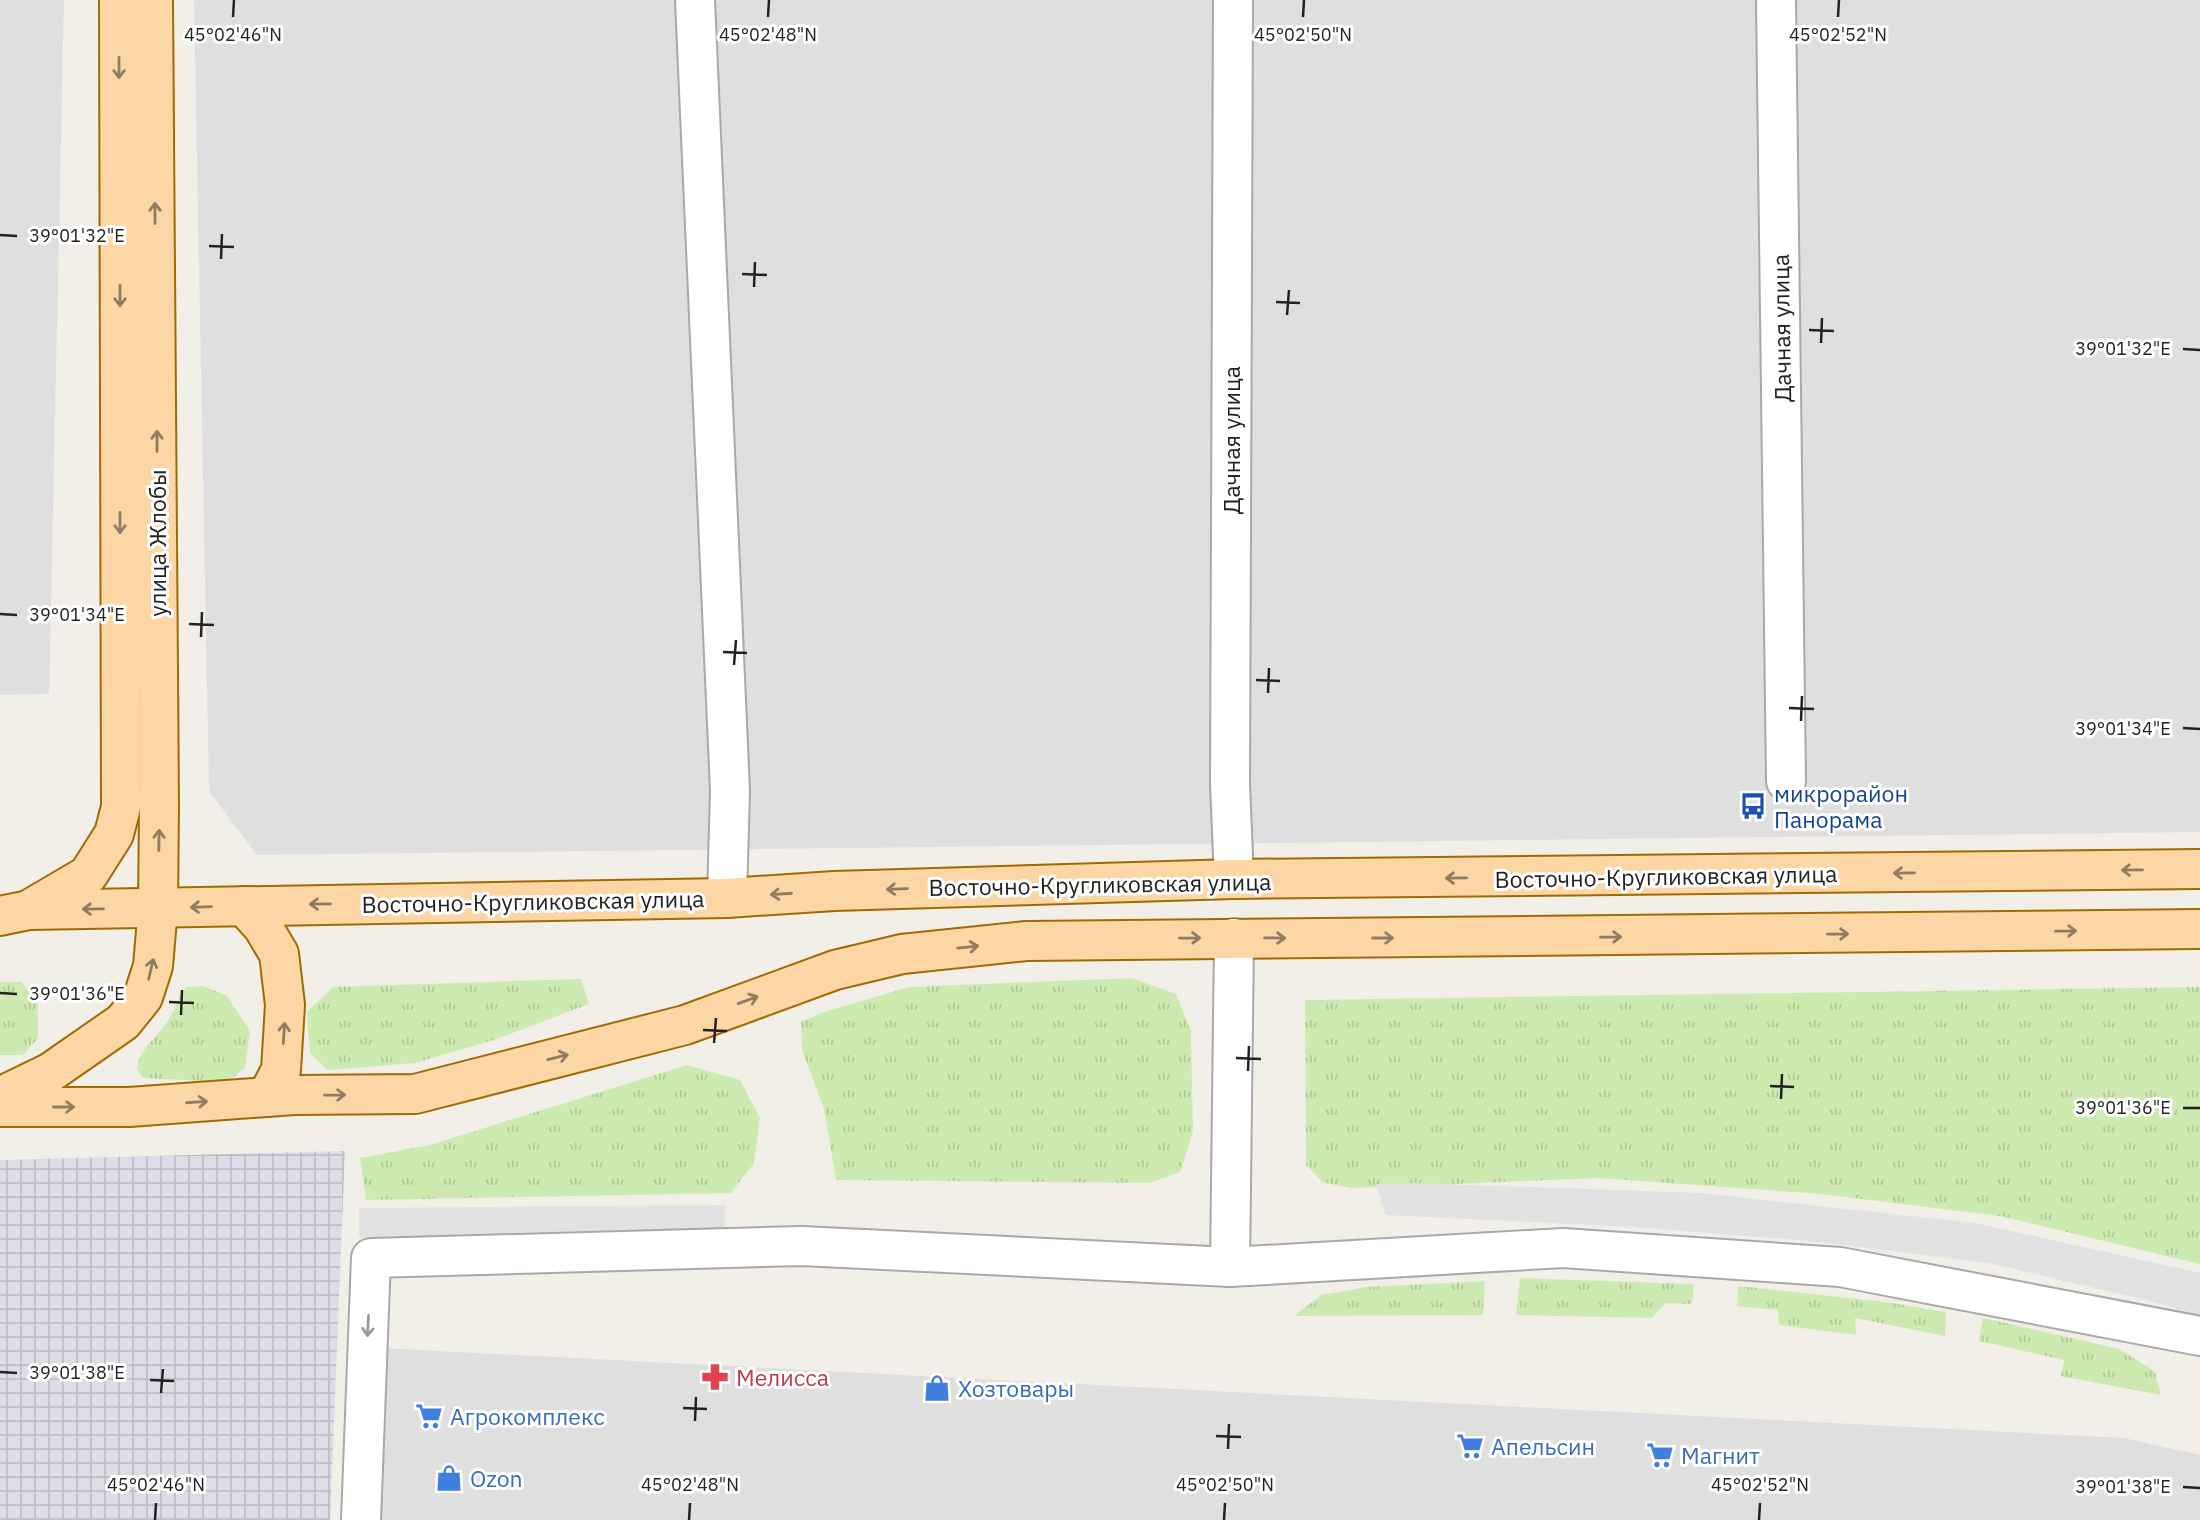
<svg xmlns="http://www.w3.org/2000/svg" width="2200" height="1520" font-family="'IBM Plex Sans',sans-serif">
<style>
.residential{fill:#e0dfdf}
.grass{fill:url(#grass-tufts)}
.parking{fill:#e2e2e2}
.plaza{fill:url(#plaza-grid)}
.lines{fill:none;stroke-linecap:round;stroke-linejoin:round}
.minor-casing{stroke:#a9a9a9;stroke-width:42}
.major-casing{stroke:#a06b00;stroke-width:42}
.minor{stroke:#fff;stroke-width:38}
.major{stroke:#fcd6a4;stroke-width:38}
.oneway{stroke:#8f7c63}
.oneway2{stroke:#9c9c9c}
.ticks{fill:none;stroke:#222;stroke-width:2.5}
.labels{text-anchor:middle;dominant-baseline:central;stroke-width:6;stroke-linejoin:round;paint-order:stroke}
.street-label{font-size:23px;fill:#222;stroke:#fff}
.transit-label{font-size:23px;fill:#164399;stroke:#fff;text-anchor:start}
.health-label{font-size:23px;fill:#be3a42;stroke:#fff;text-anchor:start}
.shop-label{font-size:23px;fill:#366cbe;stroke:#fff;text-anchor:start}
.ticks-label{font-size:18px;text-anchor:middle;fill:#222;stroke:#fff;stroke-width:6;stroke-linejoin:round;paint-order:stroke}
</style>
<defs>
<pattern id="grass-tufts" width="24" height="20" patternUnits="userSpaceOnUse" patternTransform="scale(1.75)"><rect width="24" height="20" fill="#cdebb0"/><path d="M3 7l-1-3M5 7V3M7 7l1-3M15 17l-1-3M17 17v-4M19 17l1-3" fill="none" stroke="#b0c997"/></pattern>
<pattern id="plaza-grid" width="8" height="8" patternUnits="userSpaceOnUse" patternTransform="scale(1.75)"><rect width="8" height="8" fill="#dddde8"/><path d="M0 4h8M4 0v8" fill="none" stroke="#bdbdc7"/></pattern>
</defs>
<rect width="100%" height="100%" fill="#f2efe9"/>
<g class="residential">
<polygon points="0,0 64,0 49,694 0,695"/>
<polygon points="194,0 2200,0 2200,832 257,855 209,791"/>
<polygon points="380,1348 2124,1438 2200,1455 2200,1520 374,1520"/>
</g>
<g class="grass">
<polygon points="1132,978 1176,994 1191,1031 1193,1132 1180,1172 1149,1183 836,1180 824,1109 802,1050 801,1022 827,1011 909,987"/>
<polygon points="581,979 589,1004 494,1040 415,1063 328,1070 310,1053 307,1012 333,987"/>
<polygon points="0,982 21,982 38,1002 38,1038 23,1055 0,1055"/>
<path d="M 204,986 L 227,996 L 250,1031 L 245,1068 L 227,1082 L 143,1078 L 137,1069 C 139,1050 156,1038 167,1022 C 175,1011 178,998 186,987 Z"/>
<polygon points="2200,987 2200,1264 2000,1216 1821,1194 1599,1178 1352,1188 1322,1182 1306,1165 1305,1000"/>
<polygon points="687,1065 740,1080 760,1118 754,1163 731,1193 366,1200 360,1158 430,1145"/>
<polygon points="1520,1278 1694,1284 1692,1304 1666,1303 1652,1318 1516,1315"/>
<polygon points="1485,1281 1483,1315 1294,1316 1321,1295 1367,1287"/>
<polygon points="1738,1286 1886,1302 1946,1312 1945,1336 1855,1318 1856,1335 1779,1325 1778,1310 1737,1306"/>
<polygon points="1983,1318 2120,1349 2155,1372 2161,1395 2061,1376 2064,1360 1979,1341"/>
</g>
<g class="parking">
<polygon points="1415,1183 1701,1193 1976,1223 2196,1272 2200,1273 2200,1316 2146,1300 1993,1264 1821,1242 1635,1227 1386,1215 1376,1184"/>
<polygon points="725,1205 725,1233 359,1237 359,1208"/>
</g>
<polygon class="plaza" points="345,1151 330,1520 0,1520 0,1160"/>
<g class="lines">
<defs>
<g id="minor">
<polyline points="695,0 730,791 727,898"/>
<polyline points="1233,0 1230,784 1234,879"/>
<polyline points="1776,0 1786,781"/>
<polyline points="1230,1267 1234,938"/>
<polyline points="361,1520 371,1258 802,1246 1230,1267 1563,1248 1840,1267 2200,1336"/>
</g>
<g id="major">
<polyline points="244,906 263,927 279,954 285,1005 281,1070 267,1097"/>
<polyline points="30,909 88,875 114,834 121,807 119,0"/>
<polyline points="0,916 29,910 727,898 834,891 1234,879 2200,869"/>
<polyline points="0,1097 51,1072 123,1022 143,997 153,966 158,908 159,806 153,0"/>
<polyline points="0,1107 129,1107 294,1095 415,1094 685,1025 835,970 902,954 1026,941 2200,929"/>
</g>
</defs>
<use href="#minor" class="minor-casing"/>
<use href="#major" class="major-casing"/>
<use href="#minor" class="minor"/>
<use href="#major" class="major"/>
</g>
<defs><path id="oneway-shaft" d="M-6 0H5M1.5-3L5.5 0L1.5 3" fill="none" stroke-width="1.6" stroke-linecap="round" stroke-linejoin="round" transform="scale(1.75)"/></defs>
<g class="oneway">
<use href="#oneway-shaft" transform="translate(119 68) rotate(90)"/>
<use href="#oneway-shaft" transform="translate(155 213) rotate(-90)"/>
<use href="#oneway-shaft" transform="translate(120 296) rotate(90)"/>
<use href="#oneway-shaft" transform="translate(157 441) rotate(-90)"/>
<use href="#oneway-shaft" transform="translate(120 523) rotate(90)"/>
<use href="#oneway-shaft" transform="translate(159 840) rotate(-89)"/>
<use href="#oneway-shaft" transform="translate(2132 870) rotate(179)"/>
<use href="#oneway-shaft" transform="translate(1904 873) rotate(179)"/>
<use href="#oneway-shaft" transform="translate(1456 878) rotate(179)"/>
<use href="#oneway-shaft" transform="translate(897 889) rotate(178)"/>
<use href="#oneway-shaft" transform="translate(781 894) rotate(176)"/>
<use href="#oneway-shaft" transform="translate(320 904) rotate(179)"/>
<use href="#oneway-shaft" transform="translate(201 907) rotate(178)"/>
<use href="#oneway-shaft" transform="translate(93 909) rotate(179)"/>
<use href="#oneway-shaft" transform="translate(2066 931) rotate(-1)"/>
<use href="#oneway-shaft" transform="translate(1838 934) rotate(-1)"/>
<use href="#oneway-shaft" transform="translate(1611 937) rotate(-1)"/>
<use href="#oneway-shaft" transform="translate(1190 938) rotate(-1)"/>
<use href="#oneway-shaft" transform="translate(1275 938) rotate(1)"/>
<use href="#oneway-shaft" transform="translate(1383 938)"/>
<use href="#oneway-shaft" transform="translate(968 947) rotate(-6)"/>
<use href="#oneway-shaft" transform="translate(151 969) rotate(-77)"/>
<use href="#oneway-shaft" transform="translate(748 1000) rotate(-20)"/>
<use href="#oneway-shaft" transform="translate(284 1033) rotate(-86)"/>
<use href="#oneway-shaft" transform="translate(558 1057) rotate(-14)"/>
<use href="#oneway-shaft" transform="translate(335 1095) rotate(-1)"/>
<use href="#oneway-shaft" transform="translate(197 1102) rotate(-4)"/>
<use href="#oneway-shaft" transform="translate(64 1107)"/>
</g>
<use class="oneway2" href="#oneway-shaft" transform="translate(368 1326) rotate(93)"/>
<path class="ticks" d="M 233,17 L 234,0M 768,17 L 769,0M 1303,17 L 1304,0M 1838,17 L 1839,0M 0,235 L 17,236M 209,246 L 234,247M 221,259 L 222,234M 742,274 L 767,275M 754,287 L 755,262M 1276,302 L 1300,303M 1287,315 L 1289,290M 1809,330 L 1834,331M 1821,343 L 1822,318M 2183,349 L 2200,350M 0,614 L 17,615M 189,624 L 214,625M 201,637 L 202,612M 723,652 L 747,653M 734,665 L 736,640M 1256,680 L 1280,681M 1268,693 L 1269,668M 1789,708 L 1814,709M 1801,721 L 1802,696M 2183,728 L 2200,729M 0,993 L 17,994M 169,1002 L 194,1003M 181,1015 L 182,990M 703,1030 L 727,1031M 714,1043 L 716,1018M 1236,1058 L 1261,1059M 1248,1071 L 1249,1046M 1770,1086 L 1794,1087M 1781,1099 L 1782,1074M 2183,1108 L 2200,1108M 0,1372 L 17,1373M 150,1380 L 174,1381M 161,1393 L 163,1369M 683,1408 L 707,1409M 695,1421 L 696,1397M 1216,1436 L 1241,1437M 1228,1449 L 1229,1424M 2183,1487 L 2200,1488M 155,1520 L 156,1503M 689,1520 L 690,1503M 1224,1520 L 1225,1503M 1759,1520 L 1760,1503"/>
<defs>
<symbol id="bus-bare" viewBox="-9 -9 18 18"><path d="M-5-6H5V4H4V6H2V4H-2V6H-4V4H-5ZM-3.5-4V0h7V-4ZM-3.5 1.2v1.5H-2V1.2ZM2 1.2v1.5H3.5V1.2Z" fill="#1a4fb4" stroke="#fff" stroke-width="2.5" paint-order="stroke"/></symbol>
<symbol id="pharmacy-bare" viewBox="-9 -9 18 18"><path d="M-2-6h4v4h4v4h-4v4h-4v-4h-4v-4h4Z" fill="#e0444e" stroke="#fff" stroke-width="2.5" paint-order="stroke"/></symbol>
<symbol id="shop-bare" viewBox="-9 -9 18 18"><path d="M-5-2.5h2.3a2.7 3.5 0 0 1 5.4 0H5L5.5 6h-11ZM-1.5-2.5h3a1.5 2.3 0 0 0-3 0Z" fill="#3f7fe0" stroke="#fff" stroke-width="2.5" paint-order="stroke"/></symbol>
<symbol id="supermarket-bare" viewBox="-9 -9 18 18"><path d="M-6-5.5h2.5l.6 2H6L4.5 2H-2.5L-4.4-4H-6ZM-1.5 3.2a1.3 1.3 0 1 0 .1 0ZM3 3.2a1.3 1.3 0 1 0 .1 0Z" fill="#3f7fe0" stroke="#fff" stroke-width="2.5" paint-order="stroke"/></symbol>
</defs>
<g fill-rule="evenodd">
<use href="#bus-bare" x="1734" y="787" width="38" height="38"/>
<use href="#pharmacy-bare" x="696" y="1358" width="38" height="38"/>
<use href="#shop-bare" x="918" y="1369" width="38" height="38"/>
<use href="#supermarket-bare" x="410" y="1397" width="38" height="38"/>
<use href="#supermarket-bare" x="1451" y="1427" width="38" height="38"/>
<use href="#supermarket-bare" x="1641" y="1436" width="38" height="38"/>
<use href="#shop-bare" x="430" y="1459" width="38" height="38"/>
</g>
<g class="labels">
<g class="street-label">
<text transform="translate(1781 328) rotate(-91)">Дачная улица</text>
<text transform="translate(1231 440) rotate(-90)">Дачная улица</text>
<text transform="translate(157 543) rotate(-90)">улица Жлобы</text>
<text transform="translate(1666 876) rotate(-1)">Восточно-Кругликовская улица</text>
<text transform="translate(1100 884) rotate(-1)">Восточно-Кругликовская улица</text>
<text transform="translate(533 901) rotate(-1)">Восточно-Кругликовская улица</text>
</g>
<g class="transit-label">
<text x="1774" y="793">микрорайон<tspan x="1774" dy="26">Панорама</tspan></text>
</g>
<g class="health-label">
<text x="736" y="1377">Мелисса</text>
</g>
<g class="shop-label">
<text x="958" y="1388">Хозтовары</text>
<text x="450" y="1416">Агрокомплекс</text>
<text x="1491" y="1446">Апельсин</text>
<text x="1681" y="1455">Магнит</text>
<text x="470" y="1478">Ozon</text>
</g>
</g>
<g class="ticks-label">
<text x="233" y="41">45°02'46"N</text>
<text x="768" y="41">45°02'48"N</text>
<text x="1303" y="41">45°02'50"N</text>
<text x="1838" y="41">45°02'52"N</text>
<text x="77" y="242">39°01'32"E</text>
<text x="2123" y="355">39°01'32"E</text>
<text x="77" y="621">39°01'34"E</text>
<text x="2123" y="735">39°01'34"E</text>
<text x="77" y="1000">39°01'36"E</text>
<text x="2123" y="1114">39°01'36"E</text>
<text x="77" y="1379">39°01'38"E</text>
<text x="156" y="1491">45°02'46"N</text>
<text x="690" y="1491">45°02'48"N</text>
<text x="1225" y="1491">45°02'50"N</text>
<text x="1760" y="1491">45°02'52"N</text>
<text x="2123" y="1493">39°01'38"E</text>
</g>
</svg>
